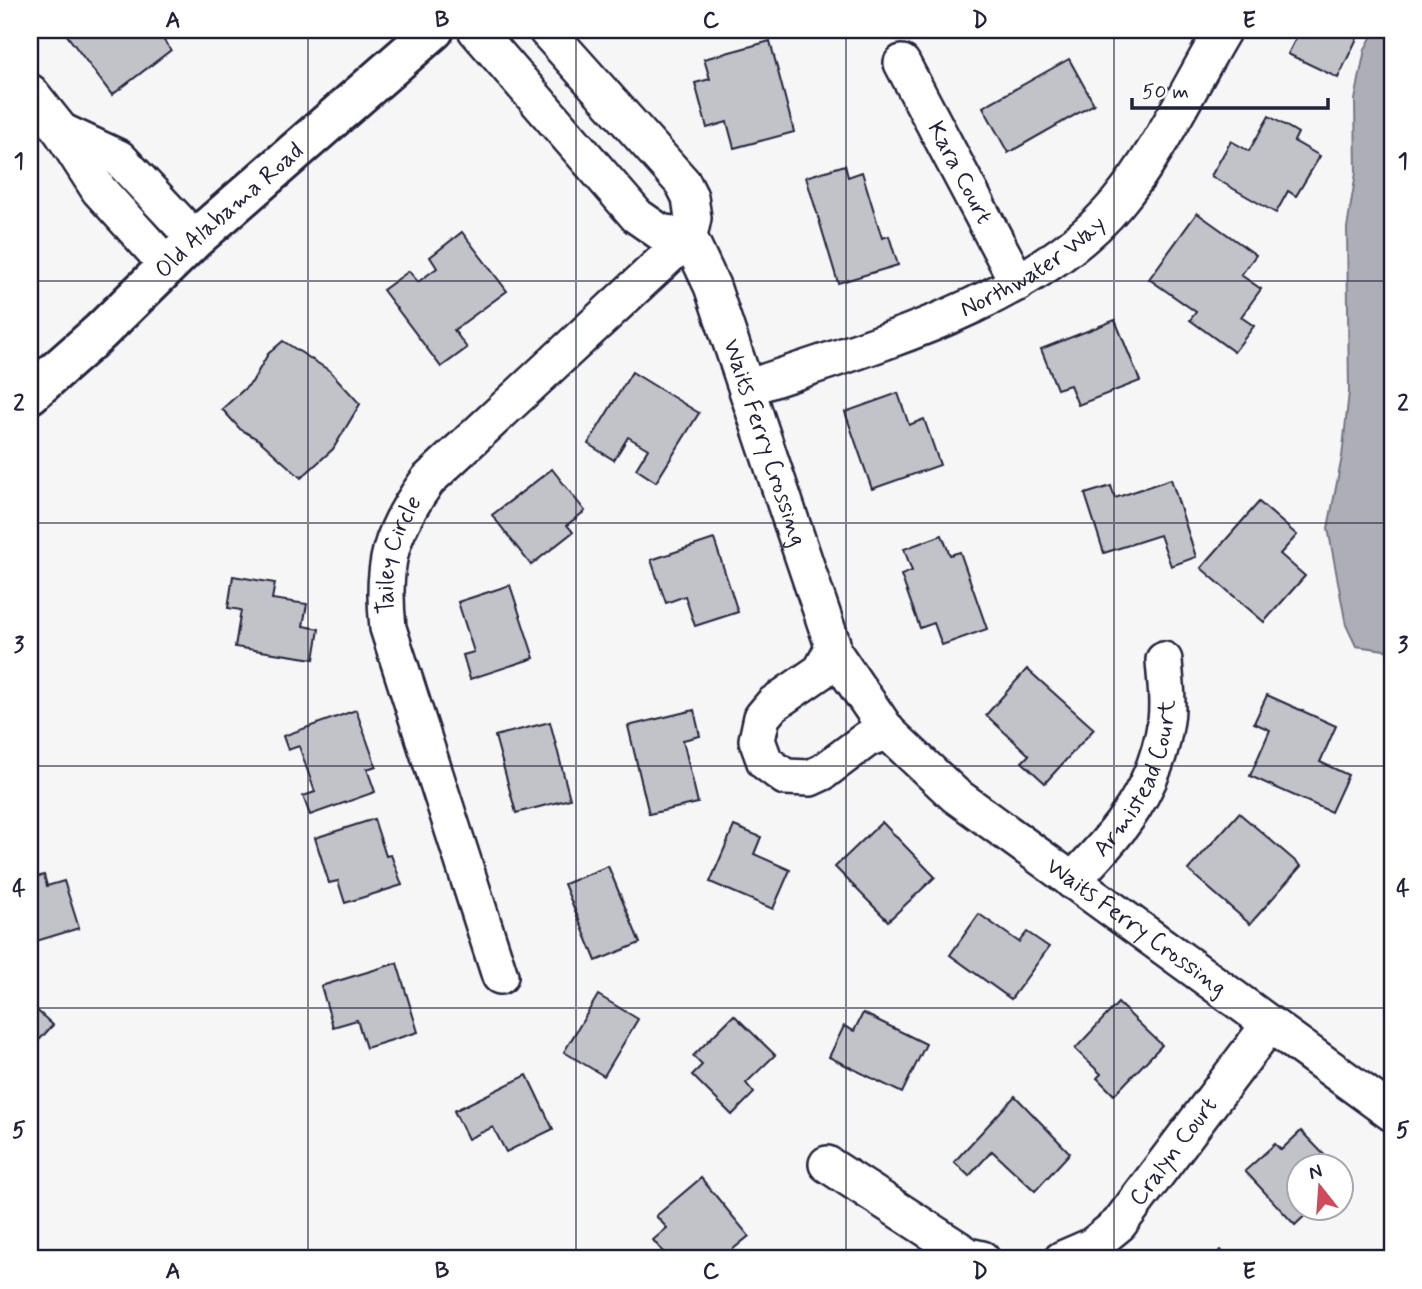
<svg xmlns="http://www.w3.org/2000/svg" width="1422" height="1289" font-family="Mynerve,sans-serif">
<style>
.water{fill:#aeaeb7;stroke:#767685;stroke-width:2}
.building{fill:#c2c2c9;stroke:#22223b;stroke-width:2}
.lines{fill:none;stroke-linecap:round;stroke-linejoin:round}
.minor-casing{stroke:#22223b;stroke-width:40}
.major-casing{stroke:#22223b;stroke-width:44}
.minor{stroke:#fff;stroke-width:35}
.major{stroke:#fff;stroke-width:38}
.grid{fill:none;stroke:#22223b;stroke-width:2;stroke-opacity:0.55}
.labels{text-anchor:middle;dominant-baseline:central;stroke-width:5;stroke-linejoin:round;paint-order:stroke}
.street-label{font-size:24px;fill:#22223b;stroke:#fff}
.neatline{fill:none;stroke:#22223b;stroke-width:2.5}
.grid-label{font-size:23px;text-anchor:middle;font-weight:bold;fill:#22223b}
</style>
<rect width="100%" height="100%" fill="#f6f6f7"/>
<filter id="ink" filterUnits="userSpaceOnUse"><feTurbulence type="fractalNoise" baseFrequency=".0143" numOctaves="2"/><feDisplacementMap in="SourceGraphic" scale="14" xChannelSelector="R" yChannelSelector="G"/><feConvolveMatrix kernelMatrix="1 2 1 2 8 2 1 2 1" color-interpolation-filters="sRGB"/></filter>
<g filter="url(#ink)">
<polygon class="water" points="1375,30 1392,30 1392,651 1356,646 1346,625 1328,528 1342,457 1349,392 1347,228 1356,173 1355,100 1365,49"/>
<g class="building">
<polygon points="63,30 156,30 171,50 112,95"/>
<polygon points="1300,30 1361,30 1338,78 1288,54"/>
<polygon points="770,41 794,132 734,148 727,122 707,128 695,83 710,79 704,59"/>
<polygon points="1069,59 1094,104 1008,153 983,107"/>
<polygon points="1269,116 1298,133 1294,141 1320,156 1296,196 1288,191 1276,213 1211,176 1231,141 1249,151"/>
<polygon points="845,165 848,177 862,172 882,238 889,236 898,265 838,283 806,177"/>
<polygon points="1197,213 1256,255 1241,275 1261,289 1241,317 1254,326 1234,352 1190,320 1196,312 1149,279"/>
<polygon points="462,232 507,291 454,330 467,348 441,367 383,290 409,271 418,282 437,268 430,257"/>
<polygon points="1115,320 1140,381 1078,405 1070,385 1057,389 1041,349"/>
<polygon points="283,341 330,371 360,404 333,449 301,478 259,440 240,429 222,409 252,382 268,354"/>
<polygon points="632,372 699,413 656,482 636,469 648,449 628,437 614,460 588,444"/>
<polygon points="898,393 909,425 924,419 940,465 872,489 845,412"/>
<polygon points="552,469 585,511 567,525 573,532 531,565 492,515"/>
<polygon points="1171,479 1196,557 1171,566 1160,535 1104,553 1085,494 1111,486 1115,498"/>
<polygon points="1259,502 1297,535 1280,554 1305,576 1264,622 1201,568"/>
<polygon points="942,535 950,555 960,552 987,629 942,645 934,623 920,628 901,575 912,571 904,549"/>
<polygon points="714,539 738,612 695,626 685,596 666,603 651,560"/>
<polygon points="233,576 275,583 272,599 307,604 303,626 319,629 314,659 235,647 241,610 228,608"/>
<polygon points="510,585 534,658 470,679 463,655 474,652 458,602"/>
<polygon points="1027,669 1094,729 1045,783 1022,762 1029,755 986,715"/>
<polygon points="1267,695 1336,726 1320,762 1348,775 1331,812 1250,776 1270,730 1254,723"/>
<polygon points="356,710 376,766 367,769 375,792 310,815 303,796 315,792 299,746 288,750 283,736"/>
<polygon points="694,710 700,736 683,740 698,803 649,814 628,726"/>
<polygon points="550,722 570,799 516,813 495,736"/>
<polygon points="1239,813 1301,866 1250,924 1188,870"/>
<polygon points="374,819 386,856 391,855 402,885 345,903 338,881 329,883 315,838"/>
<polygon points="882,822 935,877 888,921 835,867"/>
<polygon points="734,826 761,837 754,854 790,870 773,909 710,882"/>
<polygon points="608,866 640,943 596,961 564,884"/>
<polygon points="44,875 47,886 64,881 79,928 30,943 30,879"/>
<polygon points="979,914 1019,942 1027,932 1049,947 1011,999 950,955"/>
<polygon points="397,963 418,1032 366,1048 357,1020 333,1027 321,986"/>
<polygon points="598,995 638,1019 604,1076 564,1052"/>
<polygon points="1118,1003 1162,1045 1114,1095 1097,1078 1101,1074 1075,1049"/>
<polygon points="30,1004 53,1025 30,1050"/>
<polygon points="863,1013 926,1044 902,1093 829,1057 844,1026 854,1031"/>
<polygon points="734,1015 775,1055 746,1083 754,1093 732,1115 692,1075 702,1065 693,1056"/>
<polygon points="527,1075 553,1129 506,1152 493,1127 468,1139 454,1111"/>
<polygon points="1015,1096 1070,1153 1035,1191 992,1151 969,1176 954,1162"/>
<polygon points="1301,1131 1335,1166 1300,1166 1300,1208 1313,1208 1295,1225 1245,1171 1275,1144 1281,1150"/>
<polygon points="701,1178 749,1236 721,1259 669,1259 653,1240 667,1228 656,1216"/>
<polygon points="1221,1250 1228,1259 1208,1259"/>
</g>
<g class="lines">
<defs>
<g id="minor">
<polyline points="476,30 637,216 660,232 689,237"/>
<path id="s1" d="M 546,30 L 683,183 L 690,197 L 693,218 L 689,237 L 712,286 L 832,643 L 832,650 L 888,732 L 955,795 L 1392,1113"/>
<path id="s2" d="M 902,63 L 1018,283"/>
<polyline points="30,92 61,131 99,190 168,266"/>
<polyline points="61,131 119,158 195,239"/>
<path id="s3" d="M 747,388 C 867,347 1034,303 1118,202 C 1159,153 1190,85 1223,30"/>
<polyline points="832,650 821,671 773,704 762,717 757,740 765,762 785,777 810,778 823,772 867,739 888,732"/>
<path id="s4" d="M 1072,881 C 1119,832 1156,791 1166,720 C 1169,701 1165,679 1164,660"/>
<path id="s5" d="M 500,976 L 388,628 C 381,565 390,532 428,480 L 689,237"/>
<polyline points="827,1164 969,1256 982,1259"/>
<path id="s6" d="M 1062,1259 L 1092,1246 L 1119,1224 L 1269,1025"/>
</g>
<g id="major">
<path id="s7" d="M 30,394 L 100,332 L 195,239 L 434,30"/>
</g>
</defs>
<use href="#minor" class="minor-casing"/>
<use href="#major" class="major-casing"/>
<use href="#minor" class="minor"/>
<use href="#major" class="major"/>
</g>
</g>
<path class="grid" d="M 308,30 L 308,1259M 576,30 L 576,1259M 846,30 L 846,1259M 1114,30 L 1114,1259M 30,281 L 1392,281M 30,523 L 1392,523M 30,766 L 1392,766M 30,1008 L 1392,1008"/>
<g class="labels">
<g class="street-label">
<text stroke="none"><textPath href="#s2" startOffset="124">Kara Court</textPath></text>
<text stroke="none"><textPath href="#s7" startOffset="271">Old Alabama Road</textPath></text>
<text stroke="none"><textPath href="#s3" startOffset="312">Northwater Way</textPath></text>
<text stroke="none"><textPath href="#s1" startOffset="481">Waits Ferry Crossing</textPath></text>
<text stroke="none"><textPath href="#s5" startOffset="441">Tailey Circle</textPath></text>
<text stroke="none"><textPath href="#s4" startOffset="124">Armistead Court</textPath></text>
<text stroke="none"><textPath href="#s1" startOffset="1115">Waits Ferry Crossing</textPath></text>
<text stroke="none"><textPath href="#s6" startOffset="158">Cralyn Court</textPath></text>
</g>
</g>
<rect width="1422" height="1289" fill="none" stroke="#fff" stroke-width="77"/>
<g transform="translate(1320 1187) rotate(343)"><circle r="33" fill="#ffffff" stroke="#a7a7b1" stroke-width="2"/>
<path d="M0-5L12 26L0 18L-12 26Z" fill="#d1495b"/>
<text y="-10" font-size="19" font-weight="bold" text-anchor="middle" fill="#22223b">N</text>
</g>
<path d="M1132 98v10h196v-10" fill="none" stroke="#22223b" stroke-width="3.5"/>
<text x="1142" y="98" font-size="21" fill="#22223b" stroke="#ffffff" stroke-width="5" paint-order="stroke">50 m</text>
<rect x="38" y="38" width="1346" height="1212" class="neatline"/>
<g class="grid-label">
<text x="173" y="27">A</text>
<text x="442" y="27">B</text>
<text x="711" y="27">C</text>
<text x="980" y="27">D</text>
<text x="1249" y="27">E</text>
<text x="19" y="168">1</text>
<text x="1403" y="168">1</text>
<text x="19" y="410">2</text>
<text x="1403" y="410">2</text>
<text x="19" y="652">3</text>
<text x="1403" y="652">3</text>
<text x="19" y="895">4</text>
<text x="1403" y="895">4</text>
<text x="19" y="1137">5</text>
<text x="1403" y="1137">5</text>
<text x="173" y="1278">A</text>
<text x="442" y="1278">B</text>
<text x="711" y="1278">C</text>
<text x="980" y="1278">D</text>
<text x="1249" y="1278">E</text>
</g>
</svg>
